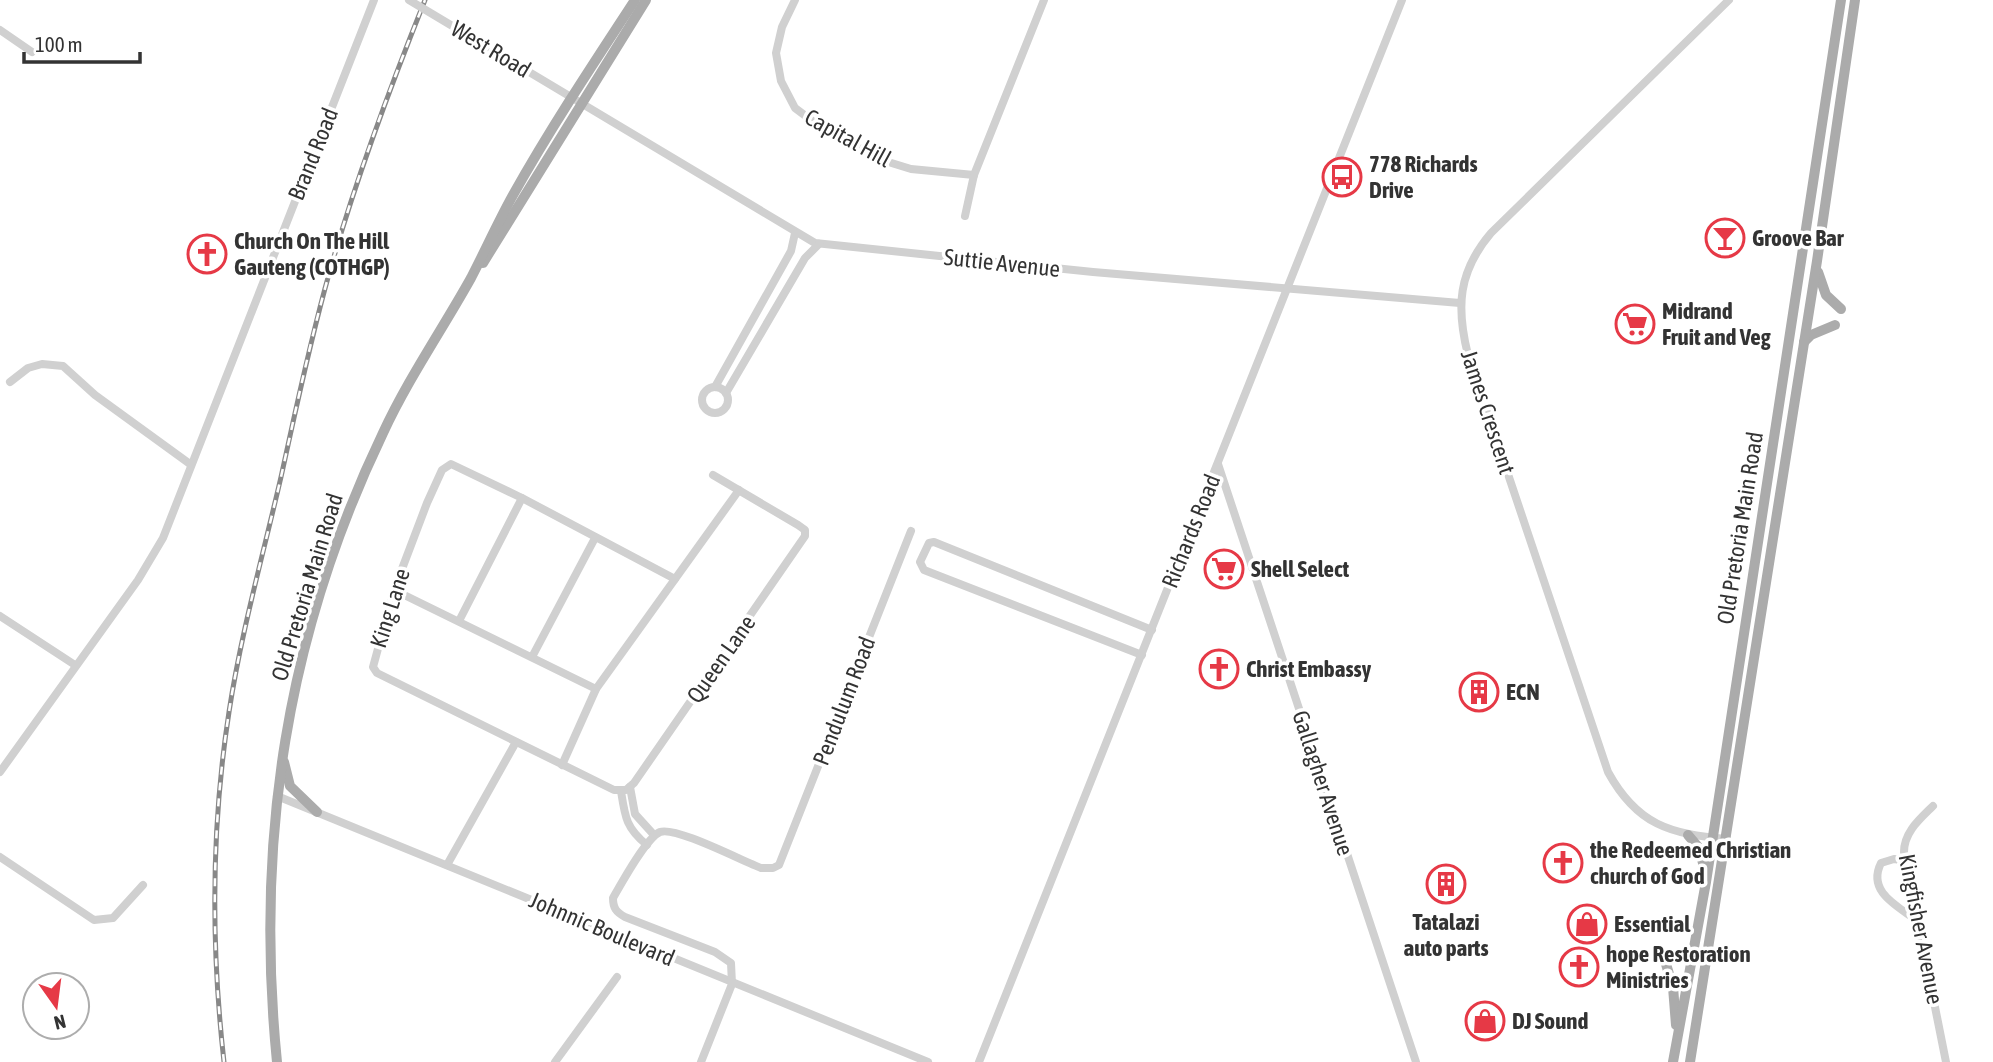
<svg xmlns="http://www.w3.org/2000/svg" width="1993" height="1062" font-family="'Asap Condensed',sans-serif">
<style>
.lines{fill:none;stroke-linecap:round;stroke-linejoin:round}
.minor{stroke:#d0d0d0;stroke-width:8}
.major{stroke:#ababab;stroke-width:10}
.rail-casing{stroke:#888;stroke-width:5}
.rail{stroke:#fff;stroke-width:2.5;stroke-dasharray:8;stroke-linecap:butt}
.minor-bridge{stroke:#d0d0d0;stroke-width:8}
.labels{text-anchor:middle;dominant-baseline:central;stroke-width:7;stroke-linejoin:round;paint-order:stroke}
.street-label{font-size:23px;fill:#333;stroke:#fff}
.poi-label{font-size:23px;font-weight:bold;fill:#333;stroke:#fff;text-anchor:start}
</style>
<rect width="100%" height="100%" fill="#fff"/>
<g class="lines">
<g class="minor">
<polyline points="795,0 782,27 776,53 781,81 795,108 823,129 885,161 911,169 974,175"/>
<polyline points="454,27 815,243 1093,272 1460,303"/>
<polyline points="0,30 32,52"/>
<polyline points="965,216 974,175 1044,0"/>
<polyline points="10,382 28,368 42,364 63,366 95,395 190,464"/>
<circle cx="715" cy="400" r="13"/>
<polyline points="715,387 791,251 795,233"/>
<polyline points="726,393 805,258 819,244"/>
<polyline points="1218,464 1416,1062"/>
<polyline points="675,579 522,498 451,464 442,470 427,503 394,590 373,667 377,673 614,790 626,790 634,783 805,536 805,530 798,525 713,475"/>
<polyline points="394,590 596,689"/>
<polyline points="0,616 75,665"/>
<polyline points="459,621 522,498"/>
<polyline points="1142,655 924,570 920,562 929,543 934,542 1152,630"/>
<polyline points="532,657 595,538"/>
<polyline points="562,765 596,689 739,490"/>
<polyline points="0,772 138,580 163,538 374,0"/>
<polyline points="630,787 635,814 654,835"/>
<path d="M 621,791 C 625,817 626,828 647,845"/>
<polyline points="277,796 928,1062"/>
<path d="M 1933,806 C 1920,819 1904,832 1904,852 L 1946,1062"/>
<path d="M 1727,839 C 1670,834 1637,825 1608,772 L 1468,355 C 1456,307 1458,272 1491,233 L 1729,0"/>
<polyline points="0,857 94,920 113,918 143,885"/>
<path d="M 1907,861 L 1894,859 L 1881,863 C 1866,893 1900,907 1920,923"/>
<polyline points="447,865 516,742"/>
<polyline points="555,1062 617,977"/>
<path d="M 701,1062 L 732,984 L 731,963 L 715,952 L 625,917 C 616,912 613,908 613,898 C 621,884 646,838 660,832 C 675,826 742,861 761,868 L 773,868 L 779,865 L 911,531"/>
<polyline points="979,1062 1402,0"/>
</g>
<g class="major">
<polyline points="483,263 646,0"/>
<polyline points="1818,272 1826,295 1841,309"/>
<polyline points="1804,342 1811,335 1835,325"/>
<polyline points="284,762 290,786 317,812"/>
<polyline points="1688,835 1699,848 1704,867"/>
<polyline points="1662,951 1673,987 1676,1025"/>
<path d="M 277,1062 C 255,841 286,635 383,433 C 408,379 442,330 471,278 C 485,251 498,222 513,195 C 550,129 593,64 635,0"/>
<polyline points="1673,1062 1706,882 1841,0"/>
<polyline points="1690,1062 1817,261 1855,0"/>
</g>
<defs>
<path id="rail" d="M 224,1062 C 211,946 211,828 229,712 C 241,633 263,555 281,477 C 296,409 310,341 329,274 C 355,181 389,90 425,0"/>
</defs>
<use href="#rail" class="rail-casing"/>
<use href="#rail" class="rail"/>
<polyline class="minor-bridge" points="409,0 454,27"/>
</g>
<defs>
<symbol id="bus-ring" viewBox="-11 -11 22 22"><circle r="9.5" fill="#fff" stroke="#e63946" stroke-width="1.5"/><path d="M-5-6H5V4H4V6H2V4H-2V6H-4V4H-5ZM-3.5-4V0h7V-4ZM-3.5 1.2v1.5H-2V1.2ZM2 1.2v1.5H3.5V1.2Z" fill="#e63946"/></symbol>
<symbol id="bar-ring" viewBox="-11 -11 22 22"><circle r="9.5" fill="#fff" stroke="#e63946" stroke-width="1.5"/><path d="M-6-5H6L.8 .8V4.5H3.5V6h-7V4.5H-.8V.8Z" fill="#e63946"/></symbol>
<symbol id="church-ring" viewBox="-11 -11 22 22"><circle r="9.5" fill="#fff" stroke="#e63946" stroke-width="1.5"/><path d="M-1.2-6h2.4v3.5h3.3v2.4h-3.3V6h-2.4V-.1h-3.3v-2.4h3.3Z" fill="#e63946"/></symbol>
<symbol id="supermarket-ring" viewBox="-11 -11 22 22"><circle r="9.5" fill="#fff" stroke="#e63946" stroke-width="1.5"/><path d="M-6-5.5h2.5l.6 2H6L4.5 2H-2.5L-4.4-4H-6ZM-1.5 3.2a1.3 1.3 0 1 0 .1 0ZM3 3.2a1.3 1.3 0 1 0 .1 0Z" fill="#e63946"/></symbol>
<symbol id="building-ring" viewBox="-11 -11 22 22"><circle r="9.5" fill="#fff" stroke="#e63946" stroke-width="1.5"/><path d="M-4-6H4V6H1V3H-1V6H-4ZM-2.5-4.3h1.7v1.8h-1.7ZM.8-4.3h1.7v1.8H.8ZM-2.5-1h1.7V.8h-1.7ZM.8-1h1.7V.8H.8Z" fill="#e63946"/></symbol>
<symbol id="shop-ring" viewBox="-11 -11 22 22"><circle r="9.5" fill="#fff" stroke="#e63946" stroke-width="1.5"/><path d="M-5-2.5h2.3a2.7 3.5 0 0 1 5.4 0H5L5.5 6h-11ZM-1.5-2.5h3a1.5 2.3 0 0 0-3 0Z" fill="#e63946"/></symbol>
</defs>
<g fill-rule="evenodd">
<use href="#bus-ring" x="1320" y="155" width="44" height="44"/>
<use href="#bar-ring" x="1703" y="216" width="44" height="44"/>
<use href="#church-ring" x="185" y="232" width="44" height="44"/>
<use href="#supermarket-ring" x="1613" y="302" width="44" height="44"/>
<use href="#supermarket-ring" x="1202" y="547" width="44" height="44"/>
<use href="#church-ring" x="1197" y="647" width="44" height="44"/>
<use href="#building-ring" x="1457" y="670" width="44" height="44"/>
<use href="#church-ring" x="1541" y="841" width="44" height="44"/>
<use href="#building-ring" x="1424" y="862" width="44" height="44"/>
<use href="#shop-ring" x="1565" y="902" width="44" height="44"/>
<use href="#church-ring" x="1557" y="945" width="44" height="44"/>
<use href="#shop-ring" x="1463" y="999" width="44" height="44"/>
</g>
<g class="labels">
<g class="street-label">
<text transform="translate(491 49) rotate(31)">West Road</text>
<text transform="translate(848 138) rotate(29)">Capital Hill</text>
<text transform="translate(313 154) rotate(-68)">Brand Road</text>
<text transform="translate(1002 263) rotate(6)">Suttie Avenue</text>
<text transform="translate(1488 412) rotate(72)">James Crescent</text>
<text transform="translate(1740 528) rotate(-81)">Old Pretoria Main Road</text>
<text transform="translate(1191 531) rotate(-68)">Richards Road</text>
<text transform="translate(307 587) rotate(-73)">Old Pretoria Main Road</text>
<text transform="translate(390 608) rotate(-72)">King Lane</text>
<text transform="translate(721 659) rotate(-55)">Queen Lane</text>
<text transform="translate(844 701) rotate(-69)">Pendulum Road</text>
<text transform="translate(1323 783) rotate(72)">Gallagher Avenue</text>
<text transform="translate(602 929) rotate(23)">Johnnic Boulevard</text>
<text transform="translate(1921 929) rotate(79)">Kingfisher Avenue</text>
</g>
<g class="poi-label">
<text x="1369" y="164">778 Richards<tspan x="1369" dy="26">Drive</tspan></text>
<text x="1752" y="238">Groove Bar</text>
<text x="234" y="241">Church On The Hill<tspan x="234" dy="26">Gauteng (COTHGP)</tspan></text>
<text x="1662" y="311">Midrand<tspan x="1662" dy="26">Fruit and Veg</tspan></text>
<text x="1251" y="569">Shell Select</text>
<text x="1246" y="669">Christ Embassy</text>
<text x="1506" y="692">ECN</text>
<text x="1590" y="850">the Redeemed Christian<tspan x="1590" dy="26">church of God</tspan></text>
<text x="1446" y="922" text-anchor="middle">Tatalazi<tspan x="1446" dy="26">auto parts</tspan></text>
<text x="1614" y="924">Essential</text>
<text x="1606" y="954">hope Restoration<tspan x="1606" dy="26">Ministries</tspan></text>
<text x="1512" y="1021">DJ Sound</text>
</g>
</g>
<g transform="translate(56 1006) rotate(166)"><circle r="33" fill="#ffffff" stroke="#adadad" stroke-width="2"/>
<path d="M0-5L12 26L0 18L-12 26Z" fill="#e63946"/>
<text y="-10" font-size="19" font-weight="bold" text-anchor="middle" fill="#333333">N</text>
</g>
<path d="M24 52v10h116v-10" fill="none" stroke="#333333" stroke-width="3.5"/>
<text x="35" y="52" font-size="21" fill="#333333" stroke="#ffffff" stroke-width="5" paint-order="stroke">100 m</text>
</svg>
